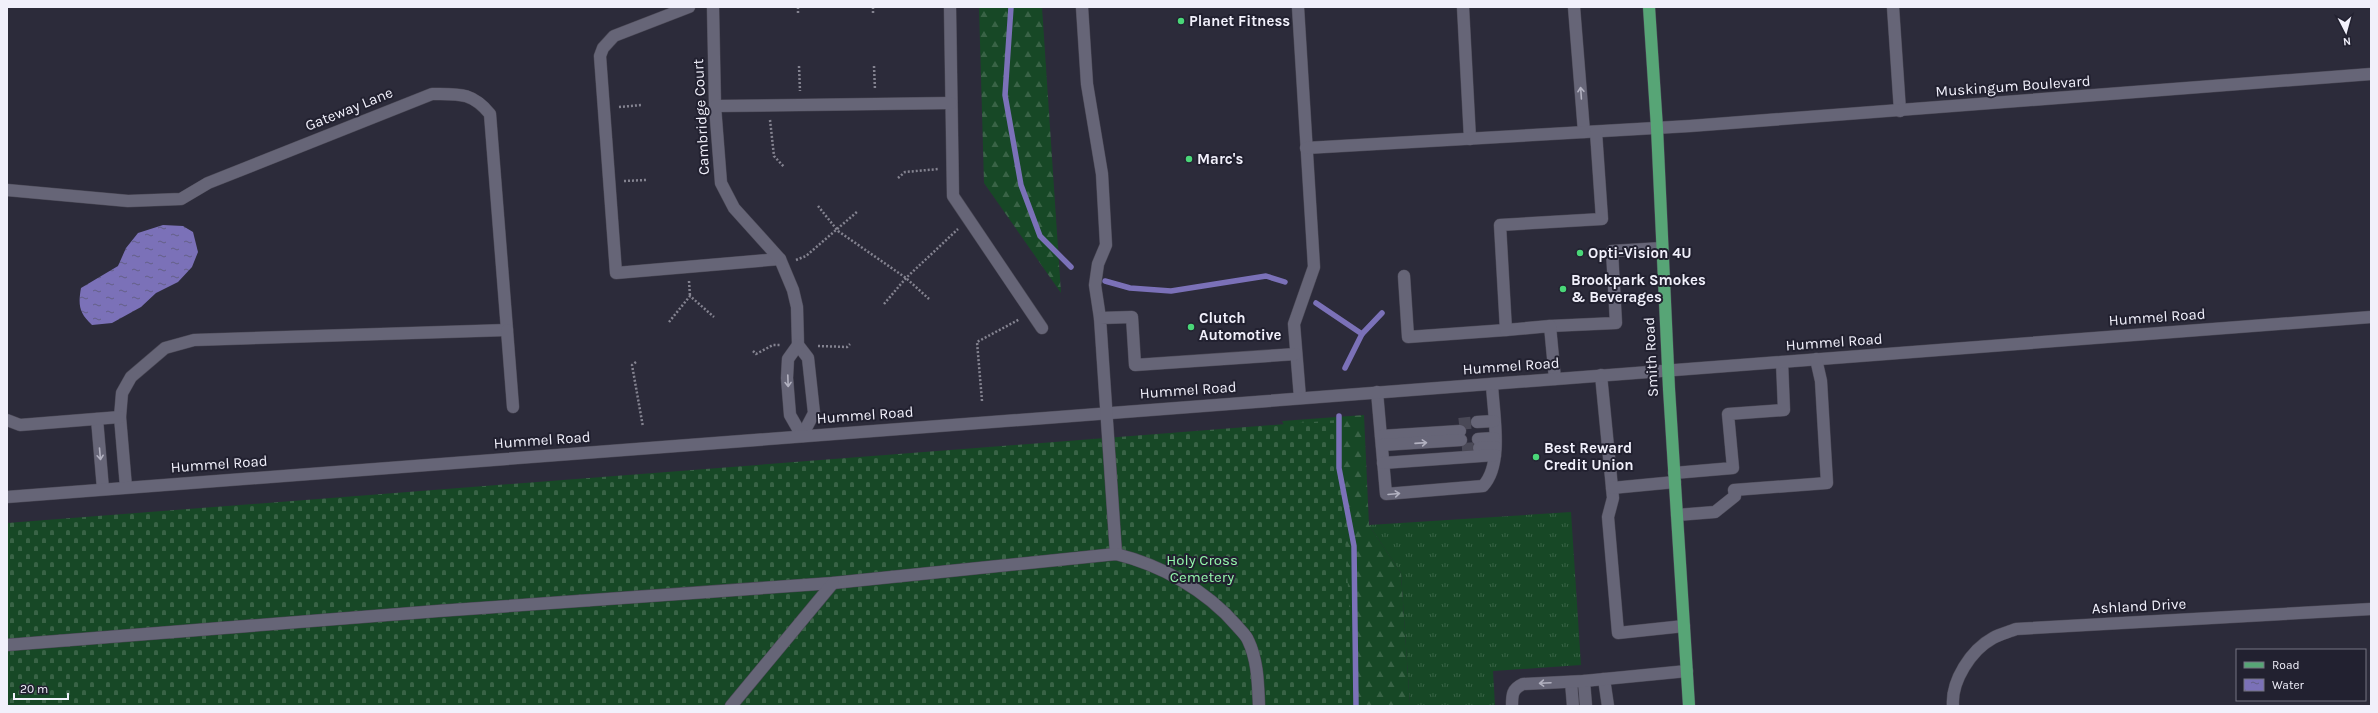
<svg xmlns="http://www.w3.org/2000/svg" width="2378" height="713" font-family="Karla,sans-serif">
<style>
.grass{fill:url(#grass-tufts)}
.forest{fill:url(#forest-firs)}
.cemetery{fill:url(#cemetery-stones)}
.water{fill:url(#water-ripples)}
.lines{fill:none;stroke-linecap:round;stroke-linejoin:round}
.stream{stroke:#7b71b8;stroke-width:5.5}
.minor-tunnel{stroke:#4a4957;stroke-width:12;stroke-dasharray:12 6;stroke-linecap:butt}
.minor-casing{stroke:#4a4855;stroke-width:13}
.major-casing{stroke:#4a4855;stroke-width:13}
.path{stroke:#848390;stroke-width:2.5;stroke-dasharray:2 2;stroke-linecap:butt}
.minor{stroke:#666577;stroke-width:12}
.major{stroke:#57a576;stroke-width:12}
.oneway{stroke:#b2b1c0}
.poi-dot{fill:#4ad778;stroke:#222130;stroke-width:1.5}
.labels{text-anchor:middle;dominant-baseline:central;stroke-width:4;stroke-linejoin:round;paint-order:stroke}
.poi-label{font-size:15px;font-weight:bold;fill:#f1f0fb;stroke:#222130;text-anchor:start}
.street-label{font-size:15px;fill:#f1f0fb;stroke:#222130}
.park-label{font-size:15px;fill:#94f6ab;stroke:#222130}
</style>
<defs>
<pattern id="grass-tufts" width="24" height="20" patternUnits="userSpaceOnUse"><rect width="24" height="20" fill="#174826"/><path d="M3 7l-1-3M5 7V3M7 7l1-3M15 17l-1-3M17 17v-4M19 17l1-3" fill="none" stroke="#396346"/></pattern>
<pattern id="forest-firs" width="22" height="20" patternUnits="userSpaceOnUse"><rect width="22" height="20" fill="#174826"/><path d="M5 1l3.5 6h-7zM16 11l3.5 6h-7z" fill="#396346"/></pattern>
<pattern id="cemetery-stones" width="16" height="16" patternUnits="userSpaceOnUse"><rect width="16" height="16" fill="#174826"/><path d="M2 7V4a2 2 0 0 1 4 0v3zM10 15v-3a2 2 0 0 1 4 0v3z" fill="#396346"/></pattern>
<pattern id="water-ripples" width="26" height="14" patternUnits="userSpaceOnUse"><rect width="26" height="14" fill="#7b71b8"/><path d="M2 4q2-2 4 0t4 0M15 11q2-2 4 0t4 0" fill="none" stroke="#645f87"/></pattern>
</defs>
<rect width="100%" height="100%" fill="#2c2b3a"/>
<polygon class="grass" points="1571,512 1581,665 1493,671 1495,706 1410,706 1401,573 1369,525"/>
<g class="forest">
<polygon points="979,7 1042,7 1061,293 984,183"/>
<polygon points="1364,415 1369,525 1401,573 1410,706 1335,706 1315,490 1282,421"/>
</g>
<polygon class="cemetery" points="1338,420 1355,706 7,706 7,523"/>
<path class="water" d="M 163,225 L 183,226 L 193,232 L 198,252 L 192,267 L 178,282 L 156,293 L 141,307 L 112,323 L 92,325 C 79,313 78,305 81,288 L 118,266 L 126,248 L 138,233 Z"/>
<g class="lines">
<g class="stream">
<polyline points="1011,7 1005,95 1021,185 1040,236 1071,267"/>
<polyline points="1105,281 1130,288 1171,291 1266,276 1285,282"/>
<polyline points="1316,303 1362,334 1345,368"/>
<polyline points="1362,334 1382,313"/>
<polyline points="1339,416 1339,468 1354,546 1356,706"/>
</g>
<g class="minor-tunnel">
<polyline points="1459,424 1477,422"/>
<polyline points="1462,449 1479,448"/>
</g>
<defs>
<g id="minor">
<polyline points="689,7 614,36 603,48 600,56 616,273 780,259"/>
<polyline points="713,7 715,106 721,183 734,208 780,259 793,290 797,307 798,345 808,358 814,413 802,436"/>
<polyline points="950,7 953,196 1042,328"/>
<polyline points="1082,7 1087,84 1102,174 1106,245 1098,264 1095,285 1100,318"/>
<polyline points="1298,7 1314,267 1294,324 1300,398"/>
<polyline points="1463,7 1470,139"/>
<polyline points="1574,7 1584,132"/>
<polyline points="1893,7 1900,111"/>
<polyline points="715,106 951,103"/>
<polyline points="1306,148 1690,126 2371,74"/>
<path d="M 7,190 L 128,201 L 181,199 L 208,183 L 432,94 C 459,94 472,92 490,114 L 507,330 L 194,340 L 165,348 L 131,377 L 122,393 L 120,417 L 126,487"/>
<polyline points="1404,276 1408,337 1506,330"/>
<polyline points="1550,326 1616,323 1612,251 1662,248"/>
<polyline points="507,330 513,407"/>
<polyline points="798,345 788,359 787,378 790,415 802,436"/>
<polyline points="1601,375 1613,498 1608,517 1618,633 1684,626"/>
<polyline points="1555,379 1550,326 1506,330 1500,225 1602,219 1596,132"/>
<path d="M 1377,392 L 1386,494 L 1483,486 C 1504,464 1493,412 1492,384"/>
<polyline points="97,419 103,489"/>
<polyline points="7,420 20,425 120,417"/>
<polyline points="1477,422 1494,421"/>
<polyline points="1381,436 1460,431"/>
<polyline points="1478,439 1494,438"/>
<polyline points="1382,445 1461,440"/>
<polyline points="1479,448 1495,447"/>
<polyline points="1383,463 1495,455"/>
<polyline points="1674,473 1733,468 1728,414 1784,410 1782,362"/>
<polyline points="1612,488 1675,482"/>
<polyline points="7,497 2371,317"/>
<polyline points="1677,515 1715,512 1735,496 1734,490 1827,483 1821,381 1816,359"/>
<polyline points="1116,554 1100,318 1132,317 1135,365 1296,354"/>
<path d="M 7,645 L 438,611 L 833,583 L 1116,554 C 1161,565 1206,590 1237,626 C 1240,630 1246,635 1248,640 C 1258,661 1258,684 1259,706"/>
<polyline points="1604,679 1608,706"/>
<polyline points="1584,681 1586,706"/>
<polyline points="1571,682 1573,706"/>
<polyline points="731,706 833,583"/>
<path d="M 1512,706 C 1512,695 1512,689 1523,684 L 1584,681 L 1687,671"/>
<path d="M 1953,706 C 1951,681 1971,650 1993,638 C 2000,634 2009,632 2016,629 L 2371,609"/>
</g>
<polyline id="major" points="1649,7 1657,128 1669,389 1689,706"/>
</defs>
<use href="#minor" class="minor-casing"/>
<use href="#major" class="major-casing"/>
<g class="path">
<polyline points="798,7 798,13"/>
<polyline points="873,7 873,14"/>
<polyline points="799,66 800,91"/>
<polyline points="874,66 875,90"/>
<polyline points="619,107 642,105"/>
<polyline points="770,120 774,156 784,167"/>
<polyline points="898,178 905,172 939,169"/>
<polyline points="624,181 646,180"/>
<polyline points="818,206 838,231 906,278 929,299"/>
<polyline points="796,260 806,256 858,211"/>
<polyline points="689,281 690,296"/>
<polyline points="884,304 906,278 958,229"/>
<polyline points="669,322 690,296 714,317"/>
<polyline points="818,346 847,347 850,344"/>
<polyline points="753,351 756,354 773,345 780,345"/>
<polyline points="636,362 632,365 643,427"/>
<polyline points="982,401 977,342 1020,319"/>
</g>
<use href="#minor" class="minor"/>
<use href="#major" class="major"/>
</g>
<defs><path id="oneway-shaft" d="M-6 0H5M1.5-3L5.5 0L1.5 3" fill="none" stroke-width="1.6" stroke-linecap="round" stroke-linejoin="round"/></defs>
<g class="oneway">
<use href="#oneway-shaft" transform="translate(1581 93) rotate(-94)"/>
<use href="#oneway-shaft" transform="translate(788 381) rotate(88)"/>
<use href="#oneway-shaft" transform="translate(1421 443) rotate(-4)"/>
<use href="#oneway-shaft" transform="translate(100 454) rotate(85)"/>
<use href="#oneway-shaft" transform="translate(1394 494) rotate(-5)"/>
<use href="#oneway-shaft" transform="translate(1545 683) rotate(177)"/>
</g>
<g class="poi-dot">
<circle cx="1181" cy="21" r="4"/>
<circle cx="1189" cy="159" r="4"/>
<circle cx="1580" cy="253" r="4"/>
<circle cx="1563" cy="289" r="4"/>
<circle cx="1191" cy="327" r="4"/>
<circle cx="1536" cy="457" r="4"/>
</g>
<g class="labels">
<g class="poi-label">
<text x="1189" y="21">Planet Fitness</text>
<text x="1197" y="159">Marc's</text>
<text x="1588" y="253">Opti-Vision 4U</text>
<text x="1571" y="280">Brookpark Smokes<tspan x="1571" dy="17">&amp; Beverages</tspan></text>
<text x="1199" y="318">Clutch<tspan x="1199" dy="17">Automotive</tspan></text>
<text x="1544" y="448">Best Reward<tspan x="1544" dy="17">Credit Union</tspan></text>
</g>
<g class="street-label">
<text transform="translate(2013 86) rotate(-4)">Muskingum Boulevard</text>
<text transform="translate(349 109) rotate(-22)">Gateway Lane</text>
<text transform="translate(701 117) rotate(-93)">Cambridge Court</text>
<text transform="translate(2157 317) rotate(-4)">Hummel Road</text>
<text transform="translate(1834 342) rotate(-4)">Hummel Road</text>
<text transform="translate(1651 357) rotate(-93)">Smith Road</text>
<text transform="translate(1511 366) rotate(-4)">Hummel Road</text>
<text transform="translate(1188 390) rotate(-4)">Hummel Road</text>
<text transform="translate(865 415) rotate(-4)">Hummel Road</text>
<text transform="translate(542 440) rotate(-4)">Hummel Road</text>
<text transform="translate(219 464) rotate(-4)">Hummel Road</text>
<text transform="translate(2139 606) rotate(-3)">Ashland Drive</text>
</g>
<g class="park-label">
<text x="1202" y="560">Holy Cross<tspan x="1202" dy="17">Cemetery</tspan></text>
</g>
</g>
<rect width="2378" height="713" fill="none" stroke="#f1f0fb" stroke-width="16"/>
<rect x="2236" y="649" width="130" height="52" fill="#222130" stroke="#757481"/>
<rect x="2244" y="662" width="20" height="6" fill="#57a576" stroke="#757481"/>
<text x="2272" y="669" font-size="12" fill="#f1f0fb">Road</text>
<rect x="2244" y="679" width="20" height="12" fill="url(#water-ripples)" stroke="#757481"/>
<text x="2272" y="689" font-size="12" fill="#f1f0fb">Water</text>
<g transform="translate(2346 32) rotate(174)" stroke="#222130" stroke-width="3" paint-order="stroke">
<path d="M0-3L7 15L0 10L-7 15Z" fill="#f1f0fb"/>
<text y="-6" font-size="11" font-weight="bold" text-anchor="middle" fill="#f1f0fb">N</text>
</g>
<path d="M14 693v6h54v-6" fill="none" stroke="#f1f0fb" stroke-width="2"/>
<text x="20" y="693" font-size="12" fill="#f1f0fb" stroke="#222130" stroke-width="3" paint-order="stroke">20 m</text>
</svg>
